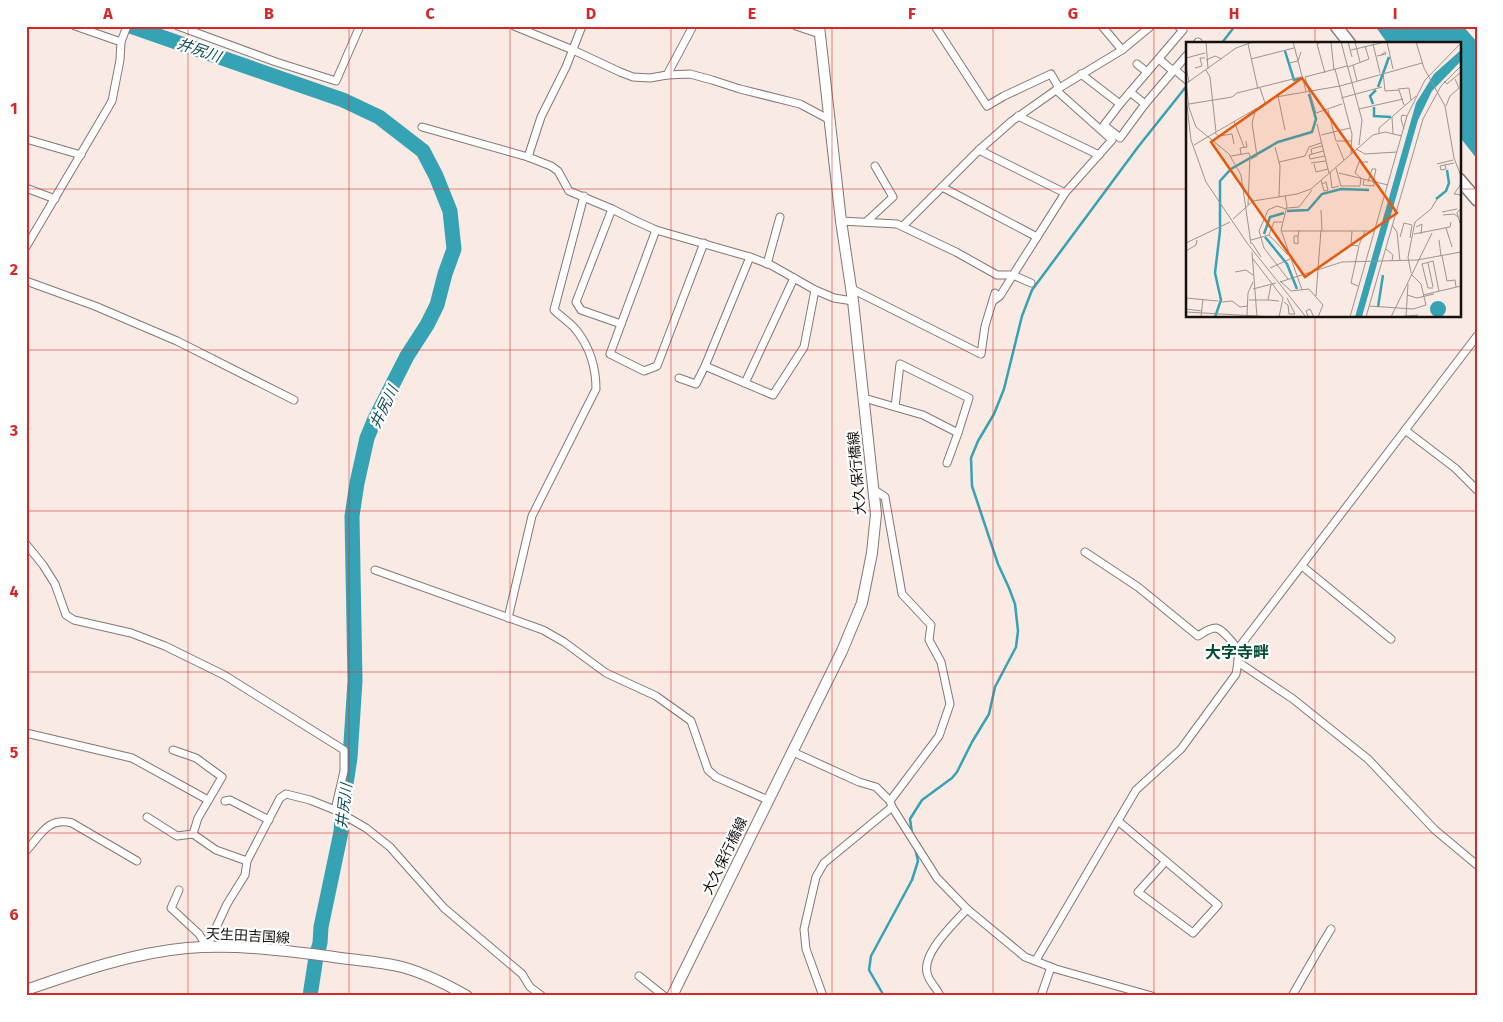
<svg xmlns="http://www.w3.org/2000/svg" width="1503" height="1022" font-family="'Fira Sans','Noto Sans JP',sans-serif">
<style>
.water{fill:#36a3b5}
.lines{fill:none;stroke-linecap:round;stroke-linejoin:round}
.stream{stroke:#36a3b5;stroke-width:2.5}
.river{stroke:#36a3b5;stroke-width:15}
.minor-casing{stroke:#857772;stroke-width:9}
.secondary-casing{stroke:#857772;stroke-width:12}
.primary-casing{stroke:#857772;stroke-width:14}
.minor{stroke:#fff;stroke-width:7}
.secondary{stroke:#fff;stroke-width:10}
.primary{stroke:#fff;stroke-width:11}
.grid{fill:none;stroke:#d62828;stroke-width:1;stroke-opacity:0.55}
.labels{text-anchor:middle;dominant-baseline:central;stroke-width:4.5;stroke-linejoin:round;paint-order:stroke}
.street-label{font-size:14px;fill:#16110f;stroke:#fff}
.water-label{font-size:15px;font-style:italic;fill:#13505a;stroke:#fff}
.quarter-label{font-size:16px;font-weight:bold;fill:#004c32;stroke:#fff}
.inset-river{fill:none;stroke:#36a3b5;stroke-width:2.5}
.inset-road{fill:none;stroke:#9e938f;stroke-width:1}
.view{fill:#e8590c;fill-opacity:0.15;stroke:#e8590c;stroke-width:2.5}
.inset-edge{fill:none;stroke:#16110f;stroke-width:2.5}
.neatline{fill:none;stroke:#d62828;stroke-width:2}
.grid-label{font-size:16px;text-anchor:middle;font-weight:bold;fill:#d62828}
</style>
<rect width="100%" height="100%" fill="#f9eae4"/>
<polygon class="water" points="1375,26 1463,26 1477,42 1477,159 1459,136 1459,44 1388,44"/>
<g class="lines">
<g class="stream">
<polyline points="1221,44 1235,26"/>
<polyline points="912,833 910,819 922,800 952,778 957,772 972,742 989,714 995,687 1016,647 1018,631 1015,604 1009,588 998,564 972,486 971,458 978,441 994,414 1004,389 1022,316 1032,290 1138,147 1185,88"/>
<polyline points="884,996 869,970 871,956 912,880 918,861 915,848"/>
</g>
<polyline class="river" points="130,26 343,100 379,117 423,151 436,176 450,211 454,249 445,274 437,305 427,325 407,356 374,421 367,438 357,483 352,516 355,681 350,758 343,803 341,832 321,927 320,943 316,957 310,996"/>
<defs>
<g id="minor">
<polyline points="75,26 121,42"/>
<polyline points="178,26 276,62 336,81 360,26"/>
<polyline points="514,26 573,50 620,72 633,77 650,78 667,75 693,26"/>
<polyline points="796,26 820,34"/>
<polyline points="935,26 987,106 1004,96 1051,74 1059,88"/>
<polyline points="1102,26 1122,50"/>
<polyline points="1197,44 1198,42"/>
<polyline points="1159,59 1173,71"/>
<polyline points="1137,64 1147,72"/>
<polyline points="1174,69 1187,80"/>
<polyline points="1081,74 1120,104 1183,30 1178,26"/>
<polyline points="667,75 690,74 712,80 740,89 800,104 830,120"/>
<polyline points="1120,104 1104,125 1120,138 1145,104 1130,92"/>
<polyline points="1145,104 1187,55"/>
<polyline points="1018,116 1099,155"/>
<polyline points="422,127 528,157 551,166 558,171 569,191 612,209 636,221 656,230 750,257 771,265 815,290 834,298 853,301"/>
<polyline points="26,139 81,155"/>
<polyline points="979,150 1065,193"/>
<polyline points="528,157 541,117 566,67 582,26"/>
<polyline points="942,187 1037,237"/>
<polyline points="26,188 55,199"/>
<polyline points="612,209 576,302 581,310 621,324"/>
<polyline points="841,221 897,224 956,252 997,275 1013,275 1065,193 1112,140 1056,90"/>
<polyline points="866,222 893,197 875,166"/>
<polyline points="903,226 979,150 1012,121 1056,90 1122,50 1151,26"/>
<polyline points="656,230 610,354 644,371 657,366 704,243"/>
<polyline points="26,247 112,101 120,60 121,42 127,26"/>
<polyline points="767,264 780,217"/>
<polyline points="26,281 95,306 177,341 294,400"/>
<polyline points="852,289 981,354 985,326 995,293"/>
<polyline points="993,301 1000,296 1013,275 1031,283"/>
<polyline points="705,366 773,395 804,347 815,290"/>
<polyline points="679,378 696,384 705,366 750,257"/>
<polyline points="745,383 794,278"/>
<polyline points="864,398 895,407 900,364 969,398 958,433 923,415 895,407"/>
<polyline points="1405,430 1455,468 1477,490"/>
<polyline points="947,463 958,433"/>
<polyline points="873,489 885,497 902,594 931,625 929,640 941,662 950,704 939,736 890,801"/>
<polyline points="26,544 43,565 55,584 66,615 74,620 131,633 165,646 224,675 344,750 344,771 335,810"/>
<polyline points="1302,566 1391,639"/>
<polyline points="375,570 543,630 564,642 606,673 656,696 691,721 708,770 716,777 768,800"/>
<path d="M 508,618 L 532,516 L 596,389 C 596,368 590,348 577,331 C 571,323 561,317 554,310 L 584,196"/>
<polyline points="1237,650 1477,336"/>
<polyline points="1238,662 1293,699 1368,759 1435,830 1477,865"/>
<polyline points="26,733 132,758 208,800"/>
<polyline points="173,750 196,758 222,777 198,818 193,834 216,850 247,861"/>
<polyline points="793,752 859,782 876,787 890,801 892,807 937,878 967,909 1025,957 1056,969 1152,996"/>
<polyline points="225,801 230,800 269,820"/>
<polyline points="147,817 177,836 193,834"/>
<polyline points="1118,821 1218,905 1193,933 1138,892 1166,861"/>
<path d="M 26,851 C 41,835 47,817 72,823 L 137,861"/>
<polyline points="179,890 171,908 199,934 207,947"/>
<polyline points="207,947 227,904 245,875 247,861 280,798 286,794 310,800 335,810 366,828 390,847 444,908 522,974 530,987 542,996"/>
<path d="M 1036,960 L 1136,790 L 1181,749 L 1236,674 C 1237,667 1240,657 1237,650 C 1236,645 1222,629 1216,628 C 1209,628 1203,633 1198,636 L 1138,587 L 1085,552"/>
<polyline points="639,976 664,996"/>
<polyline points="823,996 806,949 804,929 816,877 824,863 892,807"/>
<path d="M 940,996 C 937,988 931,984 928,976 C 919,955 954,924 967,909"/>
<polyline points="1041,996 1051,967"/>
<polyline points="1292,996 1319,949 1331,929"/>
</g>
<g id="secondary">
<path d="M 26,990 C 78,972 132,953 187,948 C 234,944 281,950 327,956 C 351,960 378,961 402,967 C 425,973 446,984 467,996"/>
<polyline points="672,996 842,651 862,603 872,553 876,514 853,301 841,221 819,26"/>
</g>
<g id="primary">
<polyline points="1336,26 1350,44"/>
<polyline points="1459,179 1477,200"/>
</g>
</defs>
<use href="#minor" class="minor-casing"/>
<use href="#secondary" class="secondary-casing"/>
<use href="#primary" class="primary-casing"/>
<use href="#minor" class="minor"/>
<use href="#secondary" class="secondary"/>
<use href="#primary" class="primary"/>
</g>
<path class="grid" d="M 188,26 L 188,996M 349,26 L 349,996M 510,26 L 510,996M 671,26 L 671,996M 832,26 L 832,996M 993,26 L 993,996M 1154,26 L 1154,996M 1315,26 L 1315,44M 26,189 L 1187,189M 1459,189 L 1477,189M 1315,316 L 1315,996M 26,350 L 1477,350M 26,511 L 1477,511M 26,672 L 1477,672M 26,833 L 1477,833"/>
<g class="labels">
<g class="street-label">
<text transform="translate(857 473) rotate(-95)">大久保行橋線</text>
<text transform="translate(725 856) rotate(-64)">大久保行橋線</text>
<text transform="translate(248 936) rotate(3)">天生田吉国線</text>
</g>
<g class="water-label">
<text transform="translate(199 50) rotate(19)">井尻川</text>
<text transform="translate(384 407) rotate(-64)">井尻川</text>
<text transform="translate(344 806) rotate(-83)">井尻川</text>
</g>
<g class="quarter-label">
<text x="1237" y="652">大字寺畔</text>
</g>
</g>
<g transform="translate(1186 42)">
<rect width="275" height="275" fill="#f9eae4"/>
<path d="M 275,8 L 275,19 L 246,49 L 232,78 L 177,271 L 176,275 L 169,275 L 230,61 L 248,32 ZM244 267a8 8 0 1 1 16 0a8 8 0 1 1-16 0Z" fill="#36a3b5"/>
<path class="inset-river" d="M 99,9 L 108,38 L 115,36M 192,45 L 203,15M 187,62 L 184,54 L 190,48M 188,65 L 188,74 L 205,75M 250,157 L 260,149 L 263,141 L 261,128M 101,169 L 122,168 L 136,152 L 155,147 L 183,148M 78,192 L 84,175 L 98,171M 79,195 L 101,222 L 111,247M 192,265 L 197,233M 29,275 L 35,258 L 29,231 L 34,189 L 34,139 L 45,127 L 92,100 L 126,90 L 130,77 L 123,52"/>
<path class="inset-road" d="M 20,0 L 22,27M 107,0 L 120,49M 135,0 L 131,2 L 139,31M 145,0 L 148,28M 155,0 L 176,78 L 173,103M 162,0 L 166,15M 169,0 L 174,20M 201,0 L 207,27M 230,0 L 238,26 L 259,64 L 268,116 L 275,134M 62,2 L 72,47M 187,2 L 194,31M 165,8 L 199,0M 191,14 L 200,12 L 199,10 L 195,13M 0,16 L 19,11M 65,17 L 108,6M 20,18 L 29,14 L 36,17M 103,21 L 112,19 L 115,10M 167,23 L 171,39M 0,25 L 3,40M 162,25 L 183,17 L 179,4M 9,26 L 16,24 L 14,16 L 19,16M 149,27 L 166,92 L 165,112M 20,28 L 24,35 L 30,90M 197,30 L 199,49 L 213,48 L 218,63M 258,39 L 261,42 L 275,30M 0,40 L 3,66 L 10,85 L 43,112 L 55,133 L 65,202M 1,41 L 50,6 L 67,0M 74,46 L 79,61M 212,47 L 223,46 L 225,58M 92,54 L 99,88M 0,55 L 5,98 L 20,140 L 61,201 L 120,275M 155,56 L 196,45M 3,62 L 46,55 L 51,51 L 115,35M 156,62 L 130,71 L 119,35 L 161,24M 260,64 L 264,54 L 273,46 L 269,37M 173,67 L 217,57M 142,68 L 150,99 L 166,99M 206,75 L 207,92M 48,79 L 58,105M 131,82 L 143,131M 218,87 L 215,77 L 216,73 L 221,74M 29,91 L 33,94 L 46,92 L 48,102M 193,91 L 193,86 L 230,54M 135,93 L 164,86M 151,101 L 158,118M 8,103 L 90,55 L 154,44 L 236,21M 89,105 L 94,124 L 93,155M 170,107 L 179,112 L 211,110M 137,109 L 123,113 L 124,117 L 139,114M 55,112 L 54,106 L 61,105 L 60,99M 126,112 L 125,107 L 136,104M 45,114 L 63,111 L 64,114 L 62,163M 65,117 L 71,114 L 66,81 L 70,66M 93,120 L 119,114 L 123,105 L 135,101M 125,121 L 140,119M 128,122 L 130,130 L 142,127M 251,122 L 267,118M 259,123 L 260,127 L 255,128 L 254,124 L 268,121M 150,126 L 155,144 L 174,144 L 175,136M 144,130 L 146,146 L 153,144M 153,131 L 202,143M 175,136 L 169,131 L 173,120 L 182,120M 135,138 L 136,142 L 140,140 L 142,148 L 138,149 L 136,142M 178,138 L 177,143 L 188,144 L 188,141M 182,140 L 186,127 L 190,127 L 187,141M 275,142 L 268,152 L 275,153M 99,154 L 101,164 L 95,188 L 116,248M 101,166 L 113,165 L 126,148M 100,167 L 91,164 L 82,168 L 73,189 L 78,206 L 102,237M 135,168 L 136,188M 256,170 L 271,167M 257,173 L 268,172 L 272,175M 47,177 L 67,159 L 111,152 L 125,147 L 187,93 L 199,90 L 216,94M 96,180 L 88,180 L 83,193 L 102,213M 274,181 L 271,171 L 275,166M 206,183 L 211,190 L 214,219M 230,185 L 236,182 L 235,192M 260,186 L 266,205M 96,189 L 189,189M 166,189 L 165,203 L 173,204 L 165,241 L 172,244M 228,192 L 264,185 L 265,180M 112,194 L 108,194 L 108,201 L 112,202 L 112,194 L 113,188M 214,195 L 218,181 L 226,183 L 224,196M 65,198 L 83,193M 253,198 L 255,214M 0,201 L 44,180M 66,201 L 75,215M 173,203 L 179,189M 200,207 L 207,213 L 206,219M 0,209 L 10,203 L 11,198M 66,210 L 71,275M 256,214 L 261,239 L 269,238 L 270,245M 67,217 L 97,256 L 93,275M 247,219 L 236,222 L 242,246 L 247,246M 247,219 L 253,249M 242,221 L 247,245M 84,226 L 104,217M 49,230 L 60,228 L 67,233M 225,231 L 222,215 L 229,180 L 245,167 L 251,157M 94,239 L 105,249 L 123,247 L 137,263 L 132,275M 94,240 L 156,220 L 231,218 L 275,210M 85,243 L 82,258 L 93,259M 67,247 L 90,241M 221,253 L 231,256 L 248,252M 237,253 L 275,244M 130,254 L 135,188M 0,256 L 32,259M 63,258 L 82,258M 36,260 L 46,259 L 54,265 L 62,264M 98,260 L 102,263 L 103,272 L 109,272 L 101,256M 183,264 L 227,267 L 240,263 L 235,242 L 225,232M 0,267 L 16,269M 0,270 L 88,275M 61,273 L 62,251 L 67,240M 122,274 L 120,269 L 124,267 L 128,275M 15,275 L 17,257M 164,275 L 221,74 L 239,38 L 275,1M 180,275 L 237,77 L 255,44 L 275,24M 205,275 L 246,191M 210,275 L 232,273M 220,275 L 222,242"/>
<path class="view" d="M 116,36 L 211,171 L 119,235 L 25,100 Z"/>
<rect width="275" height="275" class="inset-edge"/>
</g>
<rect width="1503" height="1022" fill="none" stroke="#ffffff" stroke-width="55"/>
<rect x="28" y="28" width="1448" height="966" class="neatline"/>
<g class="grid-label">
<text x="108" y="19">A</text>
<text x="269" y="19">B</text>
<text x="430" y="19">C</text>
<text x="591" y="19">D</text>
<text x="752" y="19">E</text>
<text x="912" y="19">F</text>
<text x="1073" y="19">G</text>
<text x="1234" y="19">H</text>
<text x="1395" y="19">I</text>
<text x="14" y="114">1</text>
<text x="14" y="275">2</text>
<text x="14" y="436">3</text>
<text x="14" y="597">4</text>
<text x="14" y="758">5</text>
<text x="14" y="920">6</text>
</g>
</svg>
